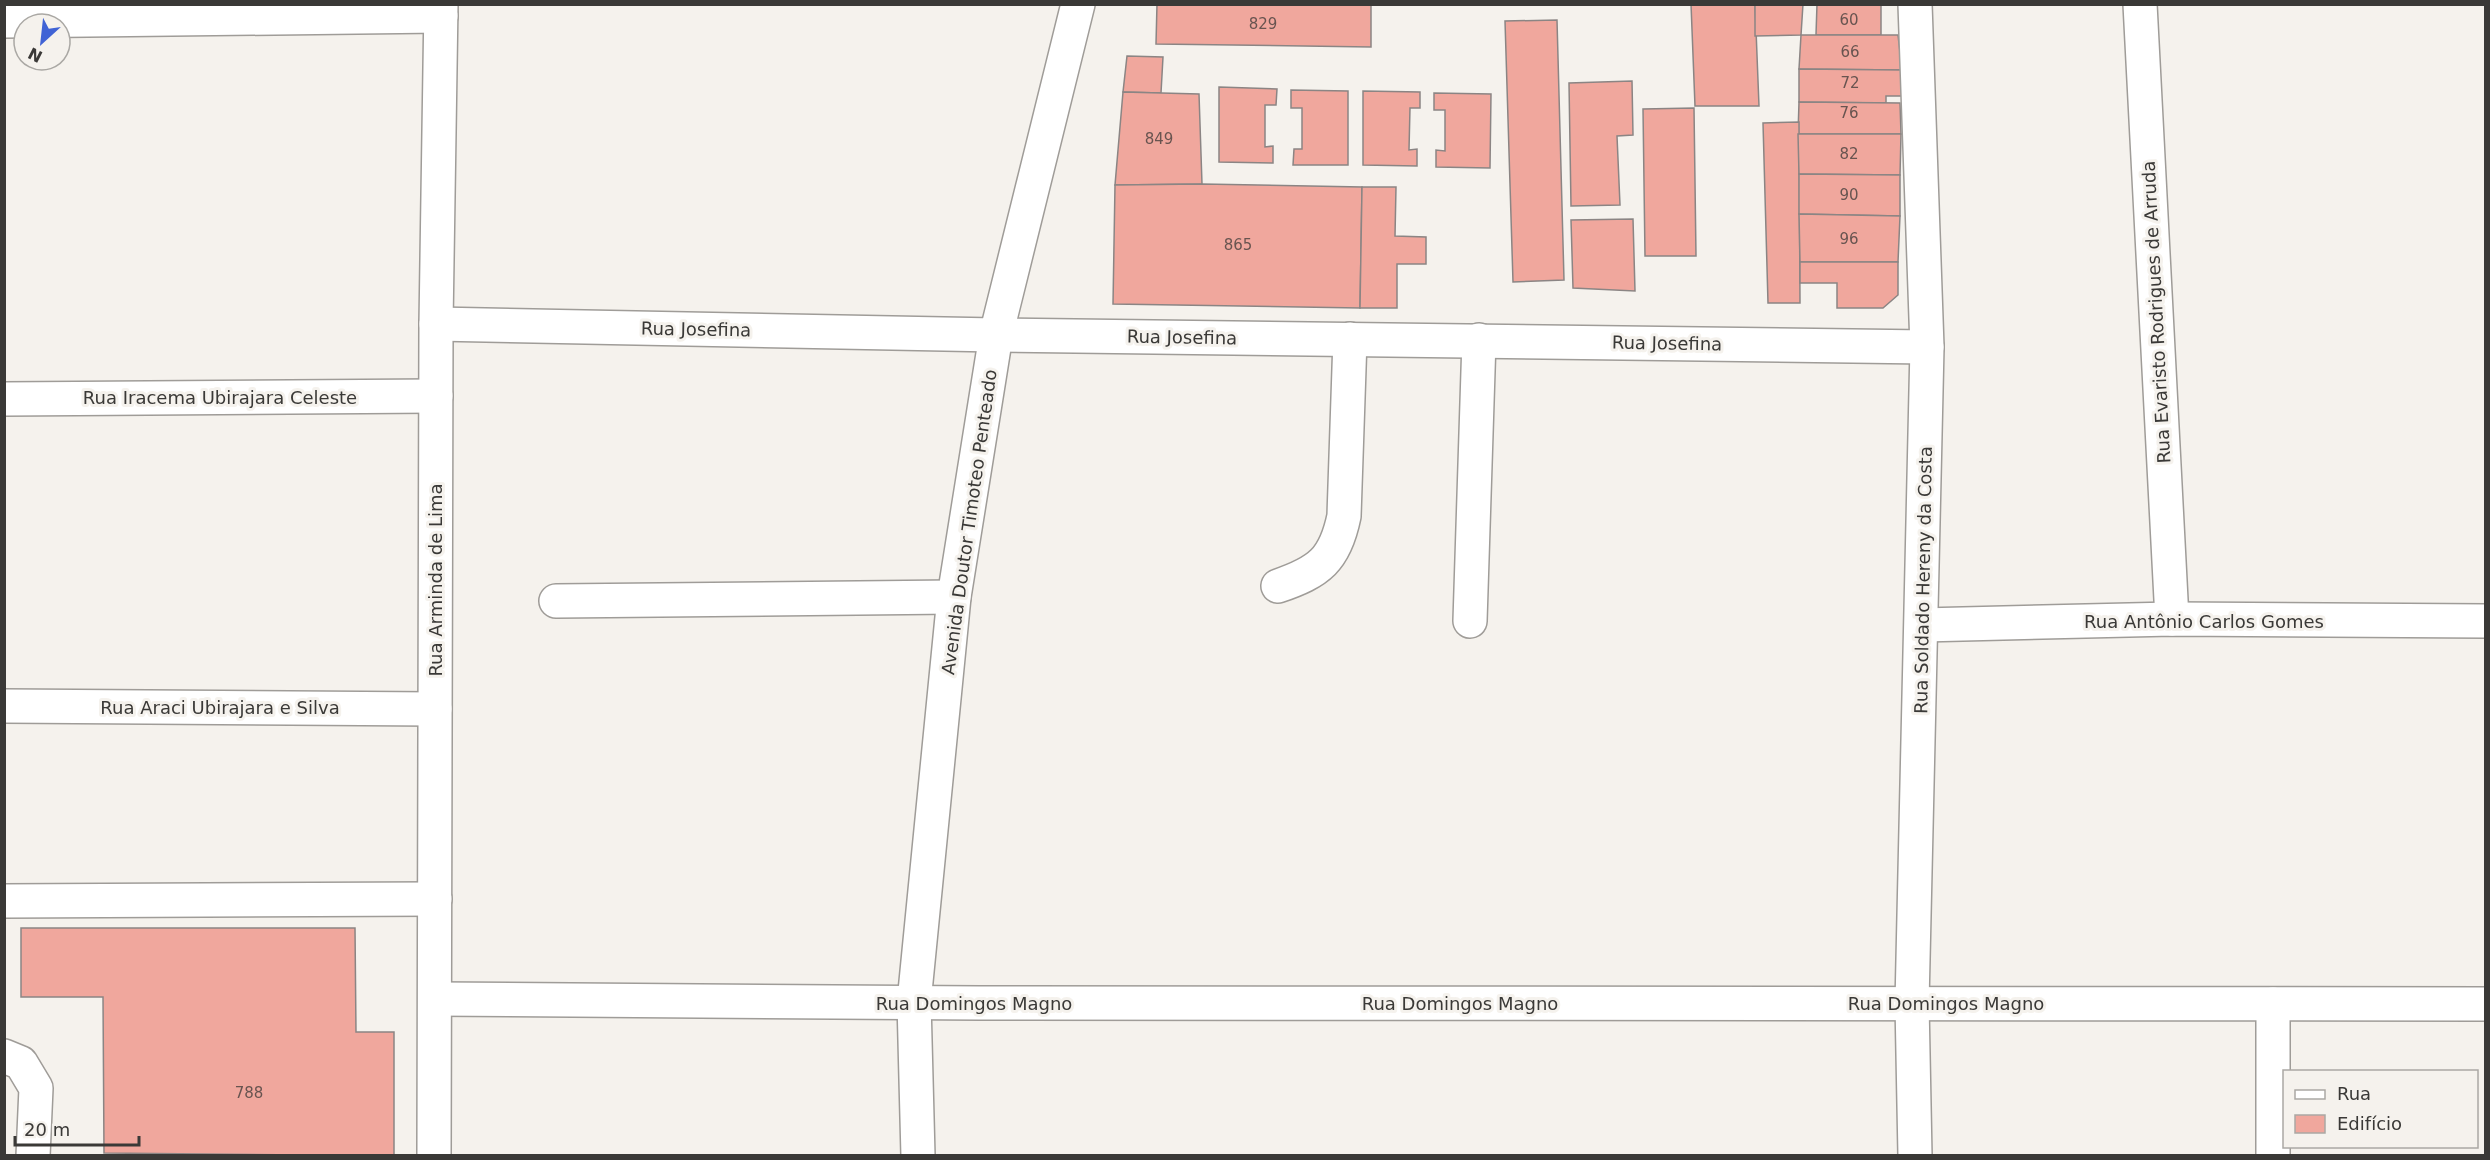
<svg xmlns="http://www.w3.org/2000/svg" width="2490" height="1160" font-family="'DejaVu Sans',sans-serif">
<style>
.building{fill:#f0a79d;stroke:#8b8584;stroke-width:1.5}
.lines{fill:none;stroke-linecap:round;stroke-linejoin:round}
.minor-casing{stroke:#9f9c98;stroke-width:36}
.major-casing{stroke:#9f9c98;stroke-width:36}
.minor{stroke:#fff;stroke-width:33}
.major{stroke:#fff;stroke-width:33}
.labels{text-anchor:middle;dominant-baseline:central;stroke-width:6;stroke-linejoin:round;paint-order:stroke}
.number-label{font-size:15px;fill:#685450}
.street-label{font-size:18px;fill:#3a3937;stroke:#f5f2ed}
</style>
<rect width="100%" height="100%" fill="#f5f2ed"/>
<g class="building">
<polygon points="1157,4 1371,4 1371,47 1156,44"/>
<polygon points="1691,4 1755,4 1759,106 1695,106"/>
<polygon points="1755,4 1803,4 1801,35 1755,36"/>
<polygon points="1817,4 1881,4 1881,35 1816,35"/>
<polygon points="1557,20 1564,280 1513,282 1505,21"/>
<polygon points="1801,35 1898,35 1902,70 1799,69"/>
<polygon points="1127,56 1163,57 1161,93 1123,92"/>
<polygon points="1799,69 1902,70 1902,96 1886,96 1886,103 1799,102"/>
<polygon points="1632,81 1633,135 1617,136 1620,205 1571,206 1569,83"/>
<polygon points="1219,87 1277,89 1276,105 1265,105 1265,147 1273,146 1273,163 1219,162"/>
<polygon points="1291,90 1348,91 1348,165 1293,165 1294,149 1302,149 1302,108 1291,108"/>
<polygon points="1363,91 1420,92 1420,108 1410,108 1409,150 1417,149 1417,166 1363,165"/>
<polygon points="1123,92 1199,94 1202,184 1115,185"/>
<polygon points="1434,93 1491,94 1490,168 1436,167 1436,150 1445,151 1445,110 1434,110"/>
<polygon points="1799,102 1900,103 1901,134 1798,134"/>
<polygon points="1694,108 1696,256 1645,256 1643,109"/>
<polygon points="1799,122 1800,303 1768,303 1763,123"/>
<polygon points="1798,134 1901,134 1900,175 1799,174"/>
<polygon points="1799,174 1900,175 1900,216 1799,214"/>
<polygon points="1202,184 1362,187 1360,308 1113,304 1115,185"/>
<polygon points="1362,187 1396,187 1395,236 1426,237 1426,264 1397,264 1397,308 1360,308"/>
<polygon points="1799,214 1900,216 1898,262 1800,262"/>
<polygon points="1633,219 1635,291 1573,288 1571,220"/>
<polygon points="1800,262 1898,262 1898,295 1883,308 1837,308 1837,283 1800,283"/>
<polygon points="21,928 355,928 356,1032 394,1032 394,1156 104,1153 103,997 21,997"/>
</g>
<g class="lines">
<defs>
<g id="minor">
<polyline points="2140,4 2172,619"/>
<polyline points="4,21 441,16"/>
<polyline points="436,324 996,335 1927,347"/>
<polyline points="4,399 436,396"/>
<path d="M 1278,586 C 1319,572 1335,560 1344,516 L 1350,339"/>
<polyline points="556,601 954,597"/>
<polyline points="1470,621 1479,340"/>
<polyline points="1922,625 2172,619 2486,621"/>
<polyline points="4,706 435,709"/>
<polyline points="4,901 435,899"/>
<polyline points="435,999 979,1003 2486,1004"/>
<polyline points="4,1056 21,1063 36,1088 33,1156"/>
<polyline points="434,1156 436,324 441,4"/>
<polyline points="1915,1156 1912,1003 1927,347 1915,4"/>
<polyline points="2273,1156 2273,1004"/>
</g>
<polyline id="major" points="918,1156 914,1002 954,597 996,335 1078,4"/>
</defs>
<use href="#minor" class="minor-casing"/>
<use href="#major" class="major-casing"/>
<use href="#minor" class="minor"/>
<use href="#major" class="major"/>
</g>
<g class="labels">
<g class="number-label">
<text x="1849" y="20">60</text>
<text x="1263" y="24">829</text>
<text x="1850" y="52">66</text>
<text x="1850" y="83">72</text>
<text x="1849" y="113">76</text>
<text x="1159" y="139">849</text>
<text x="1849" y="154">82</text>
<text x="1849" y="195">90</text>
<text x="1849" y="239">96</text>
<text x="1238" y="245">865</text>
<text x="249" y="1093">788</text>
</g>
<g class="street-label">
<text transform="translate(2156 312) rotate(-93)">Rua Evaristo Rodrigues de Arruda</text>
<text transform="translate(696 329) rotate(1)">Rua Josefina</text>
<text transform="translate(1182 337) rotate(1)">Rua Josefina</text>
<text transform="translate(1667 343) rotate(1)">Rua Josefina</text>
<text x="220" y="397">Rua Iracema Ubirajara Celeste</text>
<text transform="translate(969 522) rotate(-82)">Avenida Doutor Timoteo Penteado</text>
<text transform="translate(435 580) rotate(-90)">Rua Arminda de Lima</text>
<text transform="translate(1923 580) rotate(-89)">Rua Soldado Hereny da Costa</text>
<text x="2204" y="621">Rua Antônio Carlos Gomes</text>
<text x="220" y="707">Rua Araci Ubirajara e Silva</text>
<text x="974" y="1003">Rua Domingos Magno</text>
<text x="1460" y="1003">Rua Domingos Magno</text>
<text x="1946" y="1003">Rua Domingos Magno</text>
</g>
</g>
<rect width="2490" height="1160" fill="none" stroke="#3a3937" stroke-width="12"/>
<rect x="2283" y="1070" width="195" height="78" fill="#f5f2ed" stroke="#aaa8a4" stroke-width="1.5"/>
<rect x="2295" y="1090" width="30" height="9" fill="#ffffff" stroke="#aaa8a4" stroke-width="1.5"/>
<text x="2337" y="1100" font-size="18" fill="#3a3937">Rua</text>
<rect x="2295" y="1115" width="30" height="18" fill="#f0a79d" stroke="#aaa8a4" stroke-width="1.5"/>
<text x="2337" y="1130" font-size="18" fill="#3a3937">Edifício</text>
<g transform="translate(42 42) rotate(207)"><circle r="28" fill="#f5f2ed" stroke="#aaa8a4" stroke-width="1.5"/>
<path d="M0-4.5L10 22L0 15L-10 22Z" fill="#4063d5"/>
<text y="-9" font-size="16" font-weight="bold" text-anchor="middle" fill="#3a3937">N</text>
</g>
<path d="M15 1136v9h124v-9" fill="none" stroke="#3a3937" stroke-width="3"/>
<text x="24" y="1136" font-size="18" fill="#3a3937" stroke="#f5f2ed" stroke-width="4.5" paint-order="stroke">20 m</text>
</svg>
